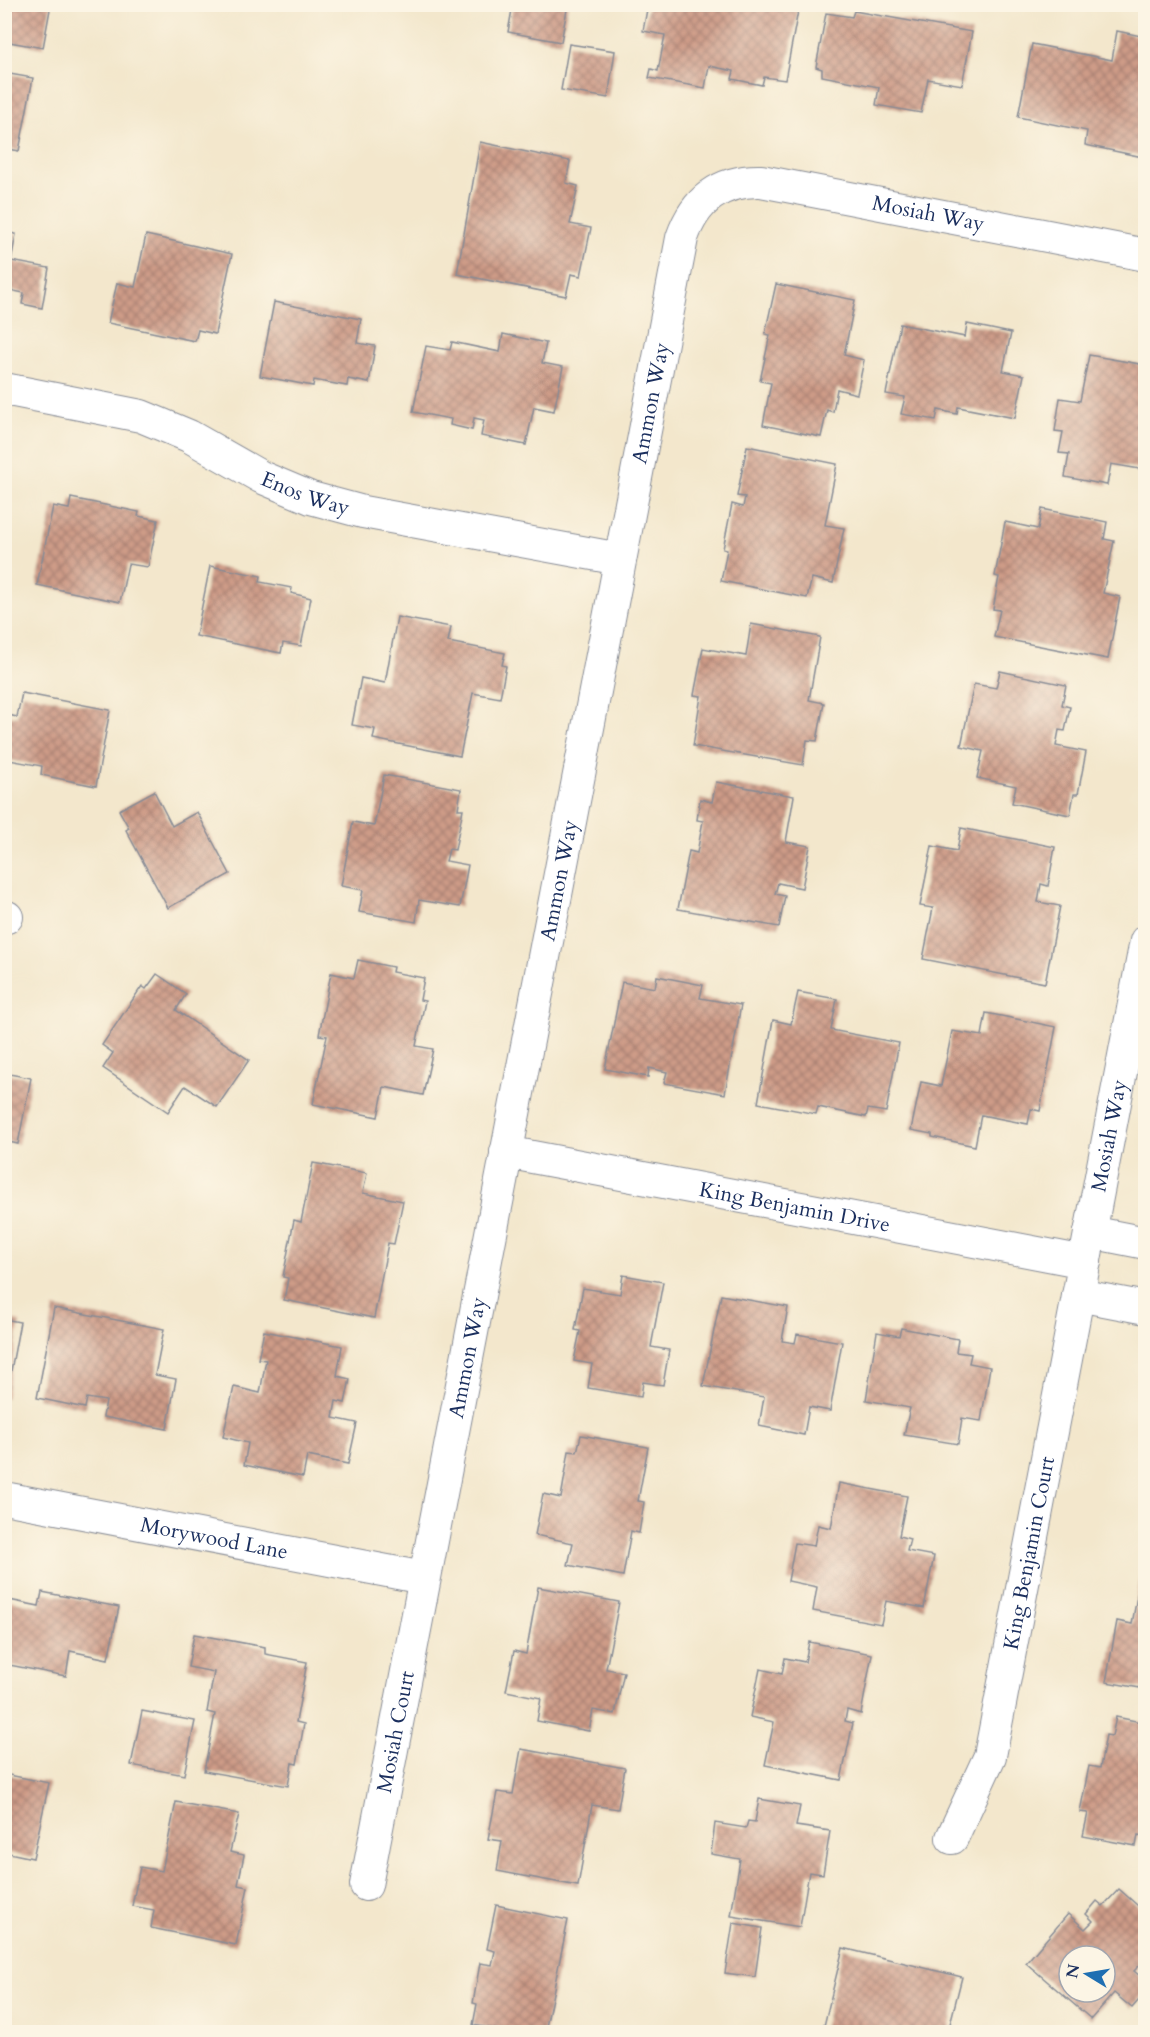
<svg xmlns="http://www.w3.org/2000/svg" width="1150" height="2037" font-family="Cardo,serif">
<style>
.building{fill:url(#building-cross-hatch);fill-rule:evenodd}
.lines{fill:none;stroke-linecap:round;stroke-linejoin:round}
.minor-casing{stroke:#878b95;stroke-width:34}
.minor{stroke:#fff;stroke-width:32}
.labels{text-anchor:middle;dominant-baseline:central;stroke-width:6;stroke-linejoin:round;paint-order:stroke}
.street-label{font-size:21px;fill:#1b2f5e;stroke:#fcf5e5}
</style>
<defs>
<pattern id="building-cross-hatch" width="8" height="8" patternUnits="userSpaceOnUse" patternTransform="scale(1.5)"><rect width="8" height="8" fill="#ce9b87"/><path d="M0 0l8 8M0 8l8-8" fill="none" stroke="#a67f72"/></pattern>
</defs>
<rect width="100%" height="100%" fill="#fcf5e5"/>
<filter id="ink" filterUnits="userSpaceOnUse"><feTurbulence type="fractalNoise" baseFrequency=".0167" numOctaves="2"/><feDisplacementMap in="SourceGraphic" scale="12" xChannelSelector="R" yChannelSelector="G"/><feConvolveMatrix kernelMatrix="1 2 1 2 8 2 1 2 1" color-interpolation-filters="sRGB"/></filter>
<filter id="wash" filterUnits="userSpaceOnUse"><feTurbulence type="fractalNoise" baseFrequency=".008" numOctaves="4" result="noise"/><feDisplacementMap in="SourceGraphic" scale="24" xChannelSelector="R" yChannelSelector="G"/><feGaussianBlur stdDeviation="1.35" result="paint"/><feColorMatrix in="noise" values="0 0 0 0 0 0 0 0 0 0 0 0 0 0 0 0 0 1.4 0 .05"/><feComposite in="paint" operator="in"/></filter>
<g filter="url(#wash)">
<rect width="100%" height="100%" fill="#f3e7cc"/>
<g id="blocks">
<g class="building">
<polygon points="4,4 51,4 43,48 4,41"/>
<polygon points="513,4 568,4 561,42 508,32"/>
<polygon points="648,4 749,4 767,8 767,5 798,11 785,80 764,77 762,85 732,79 734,71 709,66 705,88 649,78 651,69 658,71 665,35 643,31"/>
<polygon points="854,11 972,32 962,85 928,79 921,113 876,105 879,87 822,76 822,69 816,67 826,13 852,17"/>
<polygon points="1117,31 1146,37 1146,144 1143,157 1085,145 1087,131 1018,117 1032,44 1112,60"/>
<polygon points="569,44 615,51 608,98 561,90"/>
<polygon points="4,73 33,78 19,151 4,148"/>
<polygon points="480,142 570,161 566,183 578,186 570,224 591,228 581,276 571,274 566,296 457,274"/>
<polygon points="4,232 16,234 11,261 49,268 42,308 22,304 24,293 4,289"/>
<polygon points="146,235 232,254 215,334 198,330 195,341 108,323 117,283 135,287"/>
<polygon points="776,284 855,300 844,355 864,360 857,394 837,389 833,412 827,410 821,437 763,425 771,383 760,381 770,335 765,334"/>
<polygon points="274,302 361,319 357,343 375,346 369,383 348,379 347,386 314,380 313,386 260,376"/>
<polygon points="900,324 965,337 967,324 1011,333 1003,371 1024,375 1015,418 958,407 957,414 938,410 936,420 901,414 905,397 886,394"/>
<polygon points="503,334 546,343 542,363 563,367 554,411 534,407 526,445 481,436 484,420 474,418 472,430 450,425 451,419 413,412 426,346 450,350 452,342 500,352"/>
<polygon points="1089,355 1145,365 1146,403 1140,428 1146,429 1146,470 1111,464 1107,485 1065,477 1069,454 1059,453 1063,432 1055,431 1060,398 1080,401"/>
<polygon points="747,446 837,464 825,525 844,528 833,583 812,578 807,598 721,581 727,550 723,549 732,504 743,507 745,497 737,496"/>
<polygon points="71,498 139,512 138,516 158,520 148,567 128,564 120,602 37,585 53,506 69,509"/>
<polygon points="1042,509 1107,522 1104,539 1114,541 1103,593 1120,597 1108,659 994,637 1000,610 993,609 999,577 995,576 1005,522 1038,529"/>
<polygon points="210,566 261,576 260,582 292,588 291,593 311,598 301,646 283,643 281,653 196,636"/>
<polygon points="397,617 451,627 448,642 505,653 502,665 506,666 500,698 473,693 460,756 373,739 375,729 352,725 361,678 385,683"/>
<polygon points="751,624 820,637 809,700 824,703 817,741 807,740 803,765 693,746 701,696 694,695 703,648 746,656"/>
<polygon points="1000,671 1066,685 1062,705 1070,707 1065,731 1059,730 1056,746 1086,752 1078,794 1074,794 1070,815 1012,803 1016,786 977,778 983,751 961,746 974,684 996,688"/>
<polygon points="22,693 110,710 96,786 41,775 42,766 9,760 11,752 4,751 4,714 17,717"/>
<polygon points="384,775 461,789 458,809 463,809 455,850 449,849 446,861 468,865 460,907 419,900 416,922 359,912 363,890 341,886 353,822 374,826"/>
<polygon points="716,782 794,796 786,842 810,846 802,888 778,883 775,894 785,896 779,927 678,909 689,851 697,853 703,821 697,820 700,799 712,802"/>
<polygon points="154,791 172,826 197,812 230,874 168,908 126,830 129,828 119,810"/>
<polygon points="961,828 1055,847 1048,886 1041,884 1038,902 1060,906 1045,983 923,959 933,908 920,906 932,846 957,851"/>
<polygon points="358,960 393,967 392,972 424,978 420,1000 425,1001 416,1046 433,1049 423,1095 384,1087 378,1117 313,1104 327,1036 319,1035 331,973 354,978"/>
<polygon points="157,974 186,994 176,1010 249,1060 217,1107 185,1086 168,1112 103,1068 113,1053 102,1045 142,986 146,989"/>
<polygon points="657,976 703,985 700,998 741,1005 725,1094 664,1083 667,1072 649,1068 648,1077 605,1069 622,982 655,988"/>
<polygon points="798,992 837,999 831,1030 899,1043 886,1112 868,1109 866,1117 818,1107 816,1114 758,1103 773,1020 791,1024"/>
<polygon points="986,1013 1056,1027 1040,1111 1031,1109 1028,1124 981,1115 975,1146 932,1137 932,1134 911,1130 921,1082 941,1086 952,1031 982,1036"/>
<polygon points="4,1073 31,1078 18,1144 4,1141"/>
<polygon points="313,1163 367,1173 363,1193 403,1201 394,1244 388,1243 374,1318 284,1300 288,1278 283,1277 294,1220 301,1222"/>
<polygon points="623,1275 663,1282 651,1347 669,1350 663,1385 643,1382 641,1397 588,1388 592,1364 574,1361 580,1331 575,1330 583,1288 620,1294"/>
<polygon points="721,1295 788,1307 782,1341 795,1343 797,1334 842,1342 830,1411 809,1407 804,1435 759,1426 764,1397 703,1386"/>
<polygon points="54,1308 164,1329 155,1375 176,1379 167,1429 103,1417 106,1401 87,1398 85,1408 37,1398"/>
<polygon points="4,1319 20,1322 6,1398 4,1398"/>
<polygon points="901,1328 958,1339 956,1352 971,1354 969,1363 990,1367 981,1421 962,1418 958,1444 904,1435 910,1408 866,1400 877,1332 899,1336"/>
<polygon points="264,1331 342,1346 337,1376 350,1379 345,1403 336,1401 333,1418 357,1423 348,1464 307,1456 303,1477 244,1465 248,1443 223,1437 234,1387 260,1393 266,1360 258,1359"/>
<polygon points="581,1435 648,1447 638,1501 644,1502 639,1533 631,1531 623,1576 568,1565 573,1543 535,1535 543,1494 561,1498 569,1451 577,1452"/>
<polygon points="839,1483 907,1496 899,1536 910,1539 907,1551 934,1556 924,1608 886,1601 881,1624 813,1611 817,1587 788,1581 795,1543 814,1546 818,1525 831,1528"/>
<polygon points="1144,1558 1146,1558 1146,1689 1106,1682 1117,1621 1132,1624"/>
<polygon points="538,1587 619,1602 606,1669 624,1672 615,1714 593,1710 589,1731 537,1721 541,1698 506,1691 514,1651 526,1654"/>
<polygon points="42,1592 119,1607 108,1659 70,1651 66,1676 4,1664 4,1599 39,1606"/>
<polygon points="194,1634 265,1647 265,1654 307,1662 296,1722 304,1724 297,1764 292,1763 288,1786 204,1771 215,1714 207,1712 214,1672 188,1667"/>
<polygon points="809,1642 872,1654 861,1714 847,1710 845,1721 853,1723 841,1780 765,1765 774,1722 750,1717 760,1669 782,1674 785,1658 805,1662"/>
<polygon points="142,1711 195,1721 184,1775 131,1765"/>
<polygon points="1116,1717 1146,1723 1146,1837 1138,1835 1136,1846 1083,1836 1088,1813 1080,1812 1089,1766 1100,1768 1106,1735 1112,1736"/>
<polygon points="521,1749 625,1768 618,1809 592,1805 578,1886 497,1871 502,1841 488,1839 497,1792 513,1794"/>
<polygon points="4,1774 49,1783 33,1858 4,1852"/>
<polygon points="759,1799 800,1806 796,1826 830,1831 823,1874 809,1872 800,1927 731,1916 740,1859 711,1854 715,1823 746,1828 748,1821 755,1822"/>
<polygon points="176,1802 239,1814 230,1852 244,1855 238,1885 248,1887 236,1945 151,1928 154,1910 132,1906 140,1867 162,1871"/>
<path d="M 1119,1889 L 1146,1913 L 1146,1959 L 1134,1971 L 1146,1981 L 1146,1992 L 1132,2008 L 1114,1993 L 1091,2019 L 1026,1963 L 1068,1914 L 1085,1929 L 1093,1921 L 1086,1914 L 1097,1901 L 1103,1906 ZM 1069,1956 L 1105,1956 L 1105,1992 L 1069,1992 Z"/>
<polygon points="496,1905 568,1920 545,2032 510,2032 473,2025 477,2004 473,2003 480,1963 492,1965 495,1951 487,1949"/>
<polygon points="733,1923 762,1928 755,1977 725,1973"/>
<polygon points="843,1948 962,1977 948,2032 903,2030 902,2032 880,2032 858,2027 857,2032 823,2030"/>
</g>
</g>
</g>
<g filter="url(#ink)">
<use href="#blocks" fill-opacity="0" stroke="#878b95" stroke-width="1.5"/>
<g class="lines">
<defs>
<g id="minor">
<path id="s1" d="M 4,389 L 141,416 L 189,436 L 261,477 L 311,498 L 363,512 L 620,559"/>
<polyline points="4,917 7,917"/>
<path id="s2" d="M 506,1152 L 1085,1262"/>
<polyline points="1090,1232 1146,1243"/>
<polyline points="1078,1295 1146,1308"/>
<path id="s3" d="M 4,1498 L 424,1578"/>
<path id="s4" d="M 952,1838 L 990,1756 L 1146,941"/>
<path id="s5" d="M 366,1885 L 682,238 C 695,200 721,180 761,181 L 1146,255"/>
</g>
</defs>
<use href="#minor" class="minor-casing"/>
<use href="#minor" class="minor"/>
</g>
</g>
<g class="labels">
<g class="street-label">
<text stroke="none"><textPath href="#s5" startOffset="1953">Mosiah Way</textPath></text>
<text stroke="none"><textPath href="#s5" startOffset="1509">Ammon Way</textPath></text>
<text stroke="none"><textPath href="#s1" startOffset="322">Enos Way</textPath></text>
<text stroke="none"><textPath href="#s5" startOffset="1023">Ammon Way</textPath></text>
<text stroke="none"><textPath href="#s4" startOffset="722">Mosiah Way</textPath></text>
<text stroke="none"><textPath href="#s2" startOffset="294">King Benjamin Drive</textPath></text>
<text stroke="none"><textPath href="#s5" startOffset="537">Ammon Way</textPath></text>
<text stroke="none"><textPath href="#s3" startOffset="214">Morywood Lane</textPath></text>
<text stroke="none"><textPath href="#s4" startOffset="297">King Benjamin Court</textPath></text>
<text stroke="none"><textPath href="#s5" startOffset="156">Mosiah Court</textPath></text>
</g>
</g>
<rect width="1150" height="2037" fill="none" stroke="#fcf5e5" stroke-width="24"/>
<g transform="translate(1087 1974) rotate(281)"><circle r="28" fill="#fcf5e5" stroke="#a2a6af" stroke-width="1.5"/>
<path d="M0-4.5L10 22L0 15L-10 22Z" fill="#1f6fb2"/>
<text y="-9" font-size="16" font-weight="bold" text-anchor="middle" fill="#1b2f5e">N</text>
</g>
</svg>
